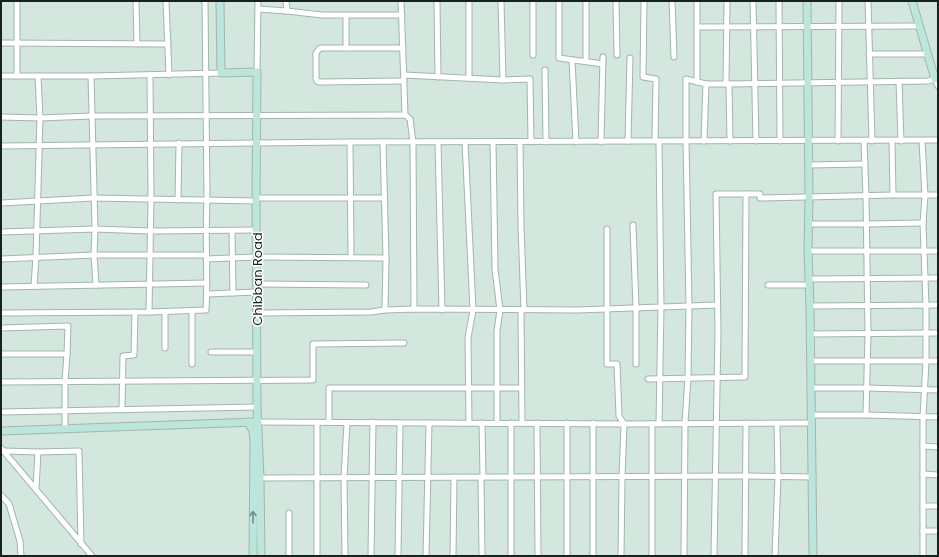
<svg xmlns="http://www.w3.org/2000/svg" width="939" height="557" font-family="Poppins,sans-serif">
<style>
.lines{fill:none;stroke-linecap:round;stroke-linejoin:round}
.street-casing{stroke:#a2b5ad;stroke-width:7}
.secondary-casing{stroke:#a2b5ad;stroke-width:9}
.street{stroke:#fff;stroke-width:5}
.secondary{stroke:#bce6db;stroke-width:7}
.oneway{stroke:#738d86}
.labels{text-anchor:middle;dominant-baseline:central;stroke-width:3;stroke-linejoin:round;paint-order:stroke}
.street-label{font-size:13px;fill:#19211e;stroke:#fff}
</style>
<rect width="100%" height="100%" fill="#d3e7de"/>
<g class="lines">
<defs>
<g id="street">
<polyline points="136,1 137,44"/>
<polyline points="166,1 169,75"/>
<polyline points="286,1 287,11"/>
<polyline points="401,1 405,115"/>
<polyline points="437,1 438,77"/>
<polyline points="469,1 469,78"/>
<polyline points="501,1 503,80"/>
<polyline points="559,1 559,58 603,64"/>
<polyline points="616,1 617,55"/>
<polyline points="644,1 643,77 656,79 655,141"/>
<polyline points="672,1 674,57"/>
<polyline points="697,1 697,82"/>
<polyline points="753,1 756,141"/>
<polyline points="779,1 780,141"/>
<polyline points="868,1 872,141"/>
<polyline points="258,9 287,11 322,15 402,15"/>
<polyline points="346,16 346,48"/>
<polyline points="697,27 919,26"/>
<polyline points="1,43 168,44"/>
<polyline points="403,48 320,48 316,53 316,78 317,81 319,82 404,81"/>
<polyline points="869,54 928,54"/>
<polyline points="533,55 533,1"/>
<polyline points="572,60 576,142"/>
<polyline points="586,61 586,1"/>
<polyline points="545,70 546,142"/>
<polyline points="257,72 258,1"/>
<polyline points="404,75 503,80 530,79 531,142"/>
<polyline points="1,76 91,76 221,73"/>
<polyline points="17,76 17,1"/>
<polyline points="91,76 95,229 94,255 96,285"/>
<polyline points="899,81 901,141"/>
<polyline points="726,84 727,1"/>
<polyline points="729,84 730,141"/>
<polyline points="1,117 40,118 92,116 405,115 410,119 413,142 414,309"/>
<polyline points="628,141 630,58"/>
<polyline points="704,141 706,84"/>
<polyline points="838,141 839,1"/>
<polyline points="864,141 866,196 868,334 866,415"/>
<polyline points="892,141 893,195"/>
<polyline points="922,141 925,196 923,223 926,305 926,361 923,417 923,556"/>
<polyline points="350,142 351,258"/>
<polyline points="383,142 386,258 385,310"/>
<polyline points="438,142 442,310"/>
<polyline points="465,142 473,310 468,338 469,423"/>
<polyline points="493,142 495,269 500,310 497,331 497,423"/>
<polyline points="520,142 521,226 524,310"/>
<polyline points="601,142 603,57"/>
<polyline points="1,146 350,142 938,140"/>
<polyline points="809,165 864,164"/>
<polyline points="256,198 384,198"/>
<polyline points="178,200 179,143"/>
<polyline points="1,203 93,198 256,201"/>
<polyline points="808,224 866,224 923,223"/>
<polyline points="633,225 636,308 636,364"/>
<polyline points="607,229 607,364 617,364 619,416 624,424 622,477 621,556"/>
<polyline points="232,231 233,293"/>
<polyline points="1,232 95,229 150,231 256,230"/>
<polyline points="808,251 938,251"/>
<polyline points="1,259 94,255 206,255"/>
<polyline points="206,259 257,257 386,258"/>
<polyline points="809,279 938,278"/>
<polyline points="257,284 366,285"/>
<polyline points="768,285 810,285"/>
<polyline points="34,286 36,257 40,118 38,76"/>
<polyline points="1,287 207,283"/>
<polyline points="207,294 257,292"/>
<polyline points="810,306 938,305"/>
<polyline points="521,310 522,423"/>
<polyline points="192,311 192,364"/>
<polyline points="149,312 151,200 150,75"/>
<path d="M 1,313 L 149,312 L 206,310 C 208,274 205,237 207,200 L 205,1"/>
<polyline points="257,313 371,312 385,310 414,309 577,310 717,305"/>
<polyline points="1,328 68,326 67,354 1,354"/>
<polyline points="810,334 938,333"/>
<polyline points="165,348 165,312"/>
<polyline points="211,352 257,352"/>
<polyline points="810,361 938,361"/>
<polyline points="648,379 745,377 746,194"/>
<polyline points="1,382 313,380 313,344 404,343"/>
<polyline points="810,388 867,388 938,390"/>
<polyline points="122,409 123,356 134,355 135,312"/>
<polyline points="1,412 257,407"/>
<polyline points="811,415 866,415 938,417"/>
<polyline points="258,422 624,424 812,423"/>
<polyline points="329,422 329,388 521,388"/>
<polyline points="482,423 483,477"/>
<polyline points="537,423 538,556"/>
<polyline points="659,424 661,307 659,141"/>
<polyline points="65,428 65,382 67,354"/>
<polyline points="923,446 938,447"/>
<polyline points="1,448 92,556"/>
<polyline points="4,451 38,452 79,451 81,544"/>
<polyline points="923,474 938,475"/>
<polyline points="481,477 482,556"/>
<polyline points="260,478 745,476 813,477"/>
<polyline points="36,489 38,452"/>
<polyline points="1,495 9,504 20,541 21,556"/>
<polyline points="923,506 938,506"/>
<polyline points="289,513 289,556"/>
<polyline points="923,531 938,531"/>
<polyline points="317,556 317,422"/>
<polyline points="345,556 344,477 347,423"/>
<polyline points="371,556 373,422"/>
<polyline points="398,556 400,423"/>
<polyline points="426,556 429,423"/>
<polyline points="453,556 454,477"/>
<polyline points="511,556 511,423"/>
<polyline points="567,556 567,423"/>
<polyline points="593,556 593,423"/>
<polyline points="652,556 652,424"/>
<polyline points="684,556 685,423 688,377 689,306 686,141 686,79 706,84 726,84 928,81 935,79 938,86"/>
<polyline points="714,556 718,332 716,194 760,194 760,198 893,195 938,195"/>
<polyline points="745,556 746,423"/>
<polyline points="775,556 778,477 777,424"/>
</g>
<g id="secondary">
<polyline points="220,1 221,73 257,72 256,198 257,407 260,478 261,556"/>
<polyline points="807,1 809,197 808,251 810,306 813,556"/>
<polyline points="912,1 935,79 938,78"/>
<polyline points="248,422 253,431 254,442 253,556"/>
<polyline points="1,431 258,422"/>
</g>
</defs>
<use href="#street" class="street-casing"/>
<use href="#secondary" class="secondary-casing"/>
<use href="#street" class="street"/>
<use href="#secondary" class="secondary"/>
</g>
<defs><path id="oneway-shaft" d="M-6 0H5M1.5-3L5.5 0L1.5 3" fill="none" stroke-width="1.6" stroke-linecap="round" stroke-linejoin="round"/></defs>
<use class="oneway" href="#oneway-shaft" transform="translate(253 517) rotate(-90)"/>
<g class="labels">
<g class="street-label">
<text transform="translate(257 279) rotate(-90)">Chibban Road</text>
</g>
</g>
<rect width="939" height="557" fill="none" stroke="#19211e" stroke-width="4"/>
</svg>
